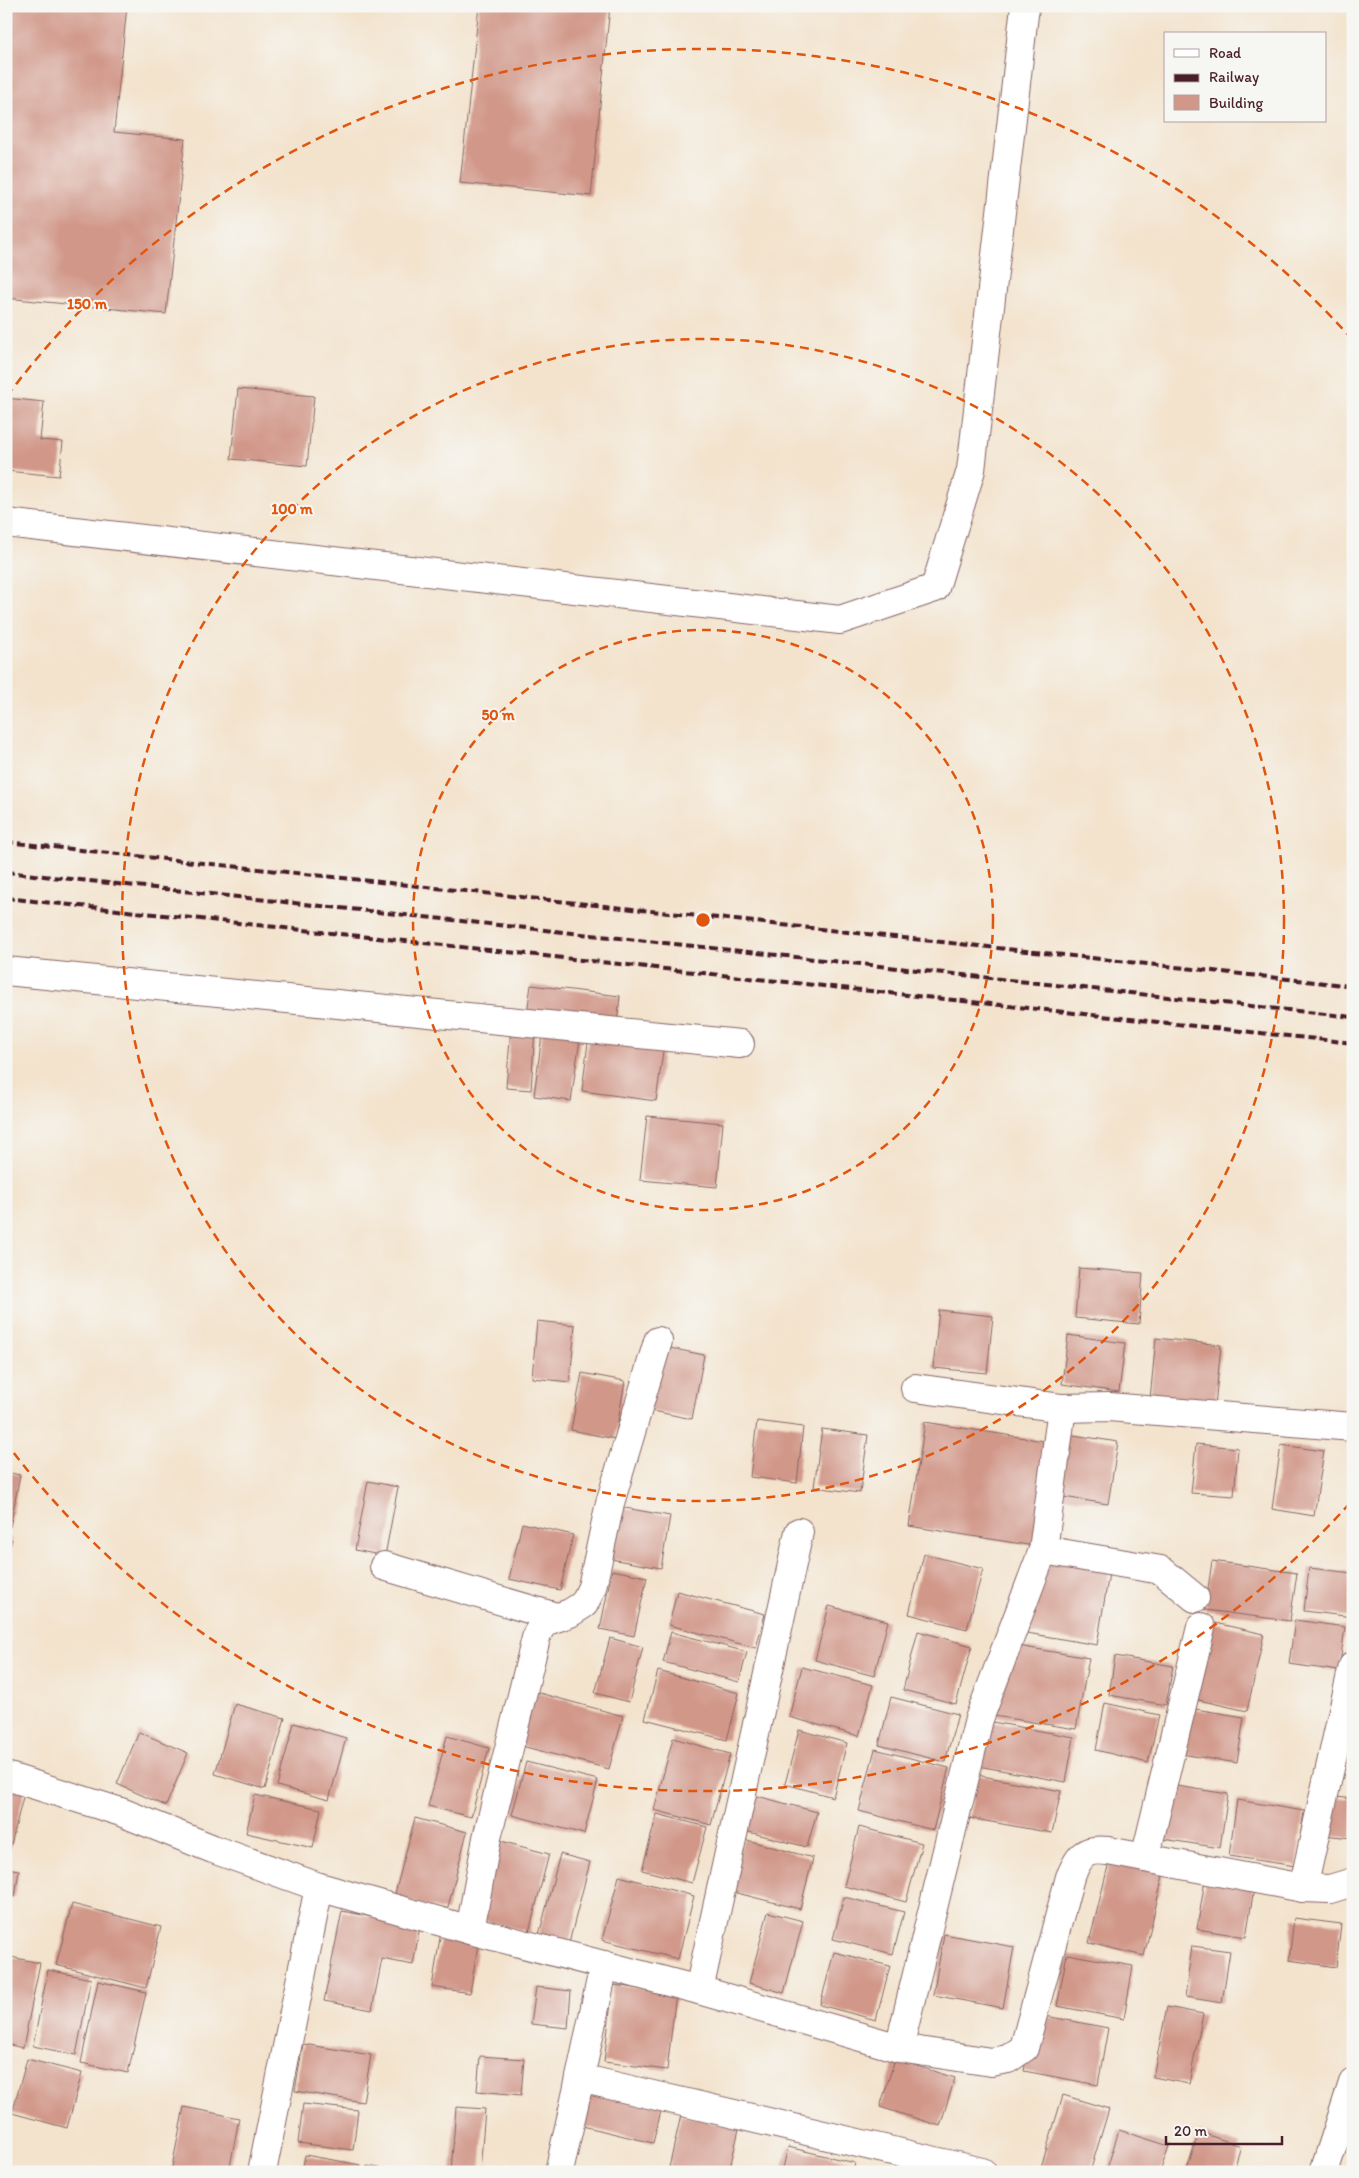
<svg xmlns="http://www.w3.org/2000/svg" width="1359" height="2178" font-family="Itim,sans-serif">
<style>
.building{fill:#d1988a}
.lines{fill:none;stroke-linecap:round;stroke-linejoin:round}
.minor-casing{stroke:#856464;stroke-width:30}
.minor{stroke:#fff;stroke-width:28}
.rail{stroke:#4a1f2b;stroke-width:4;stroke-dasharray:8 4;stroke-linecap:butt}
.ring{fill:none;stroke:#e0560e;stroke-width:2.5;stroke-dasharray:9 6}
.centre{fill:#e0560e;stroke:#f6f6f2;stroke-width:2.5}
.ring-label{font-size:15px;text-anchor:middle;font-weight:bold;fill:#e0560e;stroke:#f6f6f2;stroke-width:4;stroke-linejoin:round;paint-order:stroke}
</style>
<rect width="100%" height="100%" fill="#f6f6f2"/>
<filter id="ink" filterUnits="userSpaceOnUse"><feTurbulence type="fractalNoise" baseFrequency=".02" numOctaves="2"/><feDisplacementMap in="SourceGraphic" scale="10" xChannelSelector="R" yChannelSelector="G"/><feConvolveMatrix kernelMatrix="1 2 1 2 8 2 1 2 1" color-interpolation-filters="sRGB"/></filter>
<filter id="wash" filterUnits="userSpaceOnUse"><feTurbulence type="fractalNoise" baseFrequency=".0096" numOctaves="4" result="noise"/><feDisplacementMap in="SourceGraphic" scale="20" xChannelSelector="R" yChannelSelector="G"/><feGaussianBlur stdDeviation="1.12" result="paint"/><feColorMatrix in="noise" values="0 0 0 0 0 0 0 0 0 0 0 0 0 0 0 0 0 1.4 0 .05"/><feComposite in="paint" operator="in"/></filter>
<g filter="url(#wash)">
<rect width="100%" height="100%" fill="#f3e3cd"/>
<g id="blocks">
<g class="building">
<polygon points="6,6 127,6 114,132 185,139 166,314 6,298"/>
<polygon points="479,6 610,6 591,196 460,183"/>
<polygon points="238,389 314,396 307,466 231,459"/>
<polygon points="6,398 44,402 40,440 63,442 59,476 6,471"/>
<polygon points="531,985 620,996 617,1024 527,1013"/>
<polygon points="543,1027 581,1032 571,1101 534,1096"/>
<polygon points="511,1028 535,1030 531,1090 506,1088"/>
<polygon points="589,1034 664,1044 656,1101 582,1091"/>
<polygon points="647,1116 723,1123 717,1187 640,1180"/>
<polygon points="1079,1268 1143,1273 1139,1324 1075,1318"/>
<polygon points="939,1310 993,1316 987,1373 933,1368"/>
<polygon points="537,1321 575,1325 570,1382 532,1378"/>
<polygon points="1068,1335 1125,1343 1119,1392 1062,1384"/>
<polygon points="1156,1338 1221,1345 1215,1406 1150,1399"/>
<polygon points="660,1346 704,1355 692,1419 648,1410"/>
<polygon points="582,1373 625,1381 615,1439 571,1430"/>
<polygon points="757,1421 803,1427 797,1483 750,1477"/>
<polygon points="925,1422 1050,1442 1034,1546 909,1526"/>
<polygon points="822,1429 868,1435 860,1493 814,1487"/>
<polygon points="1067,1434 1118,1442 1108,1504 1057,1496"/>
<polygon points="1196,1444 1238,1448 1234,1496 1191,1493"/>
<polygon points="1281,1445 1324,1451 1314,1516 1272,1509"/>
<polygon points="6,1472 20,1475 10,1527 6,1526"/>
<polygon points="368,1481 398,1487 385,1556 355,1550"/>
<polygon points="614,1506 670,1516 661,1568 605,1558"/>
<polygon points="522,1523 573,1535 560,1590 509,1579"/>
<polygon points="6,1538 12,1539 7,1559 6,1559"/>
<polygon points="924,1554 983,1569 967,1629 909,1614"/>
<polygon points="1040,1554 1110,1567 1097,1645 1027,1633"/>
<polygon points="1212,1561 1297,1573 1290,1621 1205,1610"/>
<polygon points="1309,1568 1353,1573 1353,1617 1304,1611"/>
<polygon points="612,1570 647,1577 634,1636 600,1629"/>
<polygon points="677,1591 765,1614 756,1648 669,1625"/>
<polygon points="829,1606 888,1621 874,1676 815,1660"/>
<polygon points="1295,1620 1345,1627 1339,1671 1289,1664"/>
<polygon points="1206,1621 1264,1634 1247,1711 1190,1698"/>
<polygon points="918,1631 972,1646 956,1704 903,1690"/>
<polygon points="671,1632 747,1652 739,1682 663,1662"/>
<polygon points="610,1638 643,1647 629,1702 595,1693"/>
<polygon points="1006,1644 1089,1658 1076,1729 994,1716"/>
<polygon points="1115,1656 1173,1666 1166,1705 1109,1695"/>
<polygon points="802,1667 873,1685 859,1736 789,1717"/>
<polygon points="658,1671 739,1693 727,1740 645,1719"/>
<polygon points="532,1691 623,1716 609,1769 518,1745"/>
<polygon points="891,1697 958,1714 945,1762 879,1745"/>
<polygon points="1105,1703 1159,1715 1148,1763 1096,1750"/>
<polygon points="235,1704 285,1718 265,1789 215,1774"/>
<polygon points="1353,1705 1353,1753 1341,1751"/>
<polygon points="1189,1708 1244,1717 1237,1763 1181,1754"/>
<polygon points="987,1721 1074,1737 1066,1782 978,1766"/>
<polygon points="294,1723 346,1738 329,1800 277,1786"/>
<polygon points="799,1730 847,1743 833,1797 785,1784"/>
<polygon points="139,1732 188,1753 166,1806 117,1784"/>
<polygon points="447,1736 489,1748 471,1817 428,1806"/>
<polygon points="673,1738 730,1754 711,1825 654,1810"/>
<polygon points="875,1749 949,1768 933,1830 859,1811"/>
<polygon points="526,1762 598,1780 584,1834 512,1815"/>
<polygon points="977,1775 1061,1791 1052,1833 969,1818"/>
<polygon points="6,1780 26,1785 7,1861 6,1861"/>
<polygon points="1164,1784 1228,1794 1220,1848 1157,1838"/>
<polygon points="746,1793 817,1812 807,1847 737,1829"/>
<polygon points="255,1795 321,1809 313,1848 246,1833"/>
<polygon points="1328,1796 1353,1799 1352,1838 1323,1835"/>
<polygon points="1237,1800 1304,1811 1296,1866 1229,1856"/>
<polygon points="657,1814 707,1827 692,1883 642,1870"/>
<polygon points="415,1818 467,1832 447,1911 394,1897"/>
<polygon points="859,1827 922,1843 906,1902 844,1886"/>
<polygon points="743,1839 813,1858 800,1909 729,1891"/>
<polygon points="497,1840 549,1854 529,1932 477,1918"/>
<polygon points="560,1854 590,1862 569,1943 539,1935"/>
<polygon points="1111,1854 1165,1867 1144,1956 1089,1943"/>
<polygon points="6,1868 19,1870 15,1897 6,1895"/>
<polygon points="1206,1874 1255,1882 1246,1937 1197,1929"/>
<polygon points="619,1876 694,1896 678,1959 602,1940"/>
<polygon points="844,1897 904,1912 893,1954 833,1939"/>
<polygon points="72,1904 161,1927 146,1988 56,1965"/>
<polygon points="342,1911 420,1926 413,1965 382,1959 372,2010 324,2001"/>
<polygon points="768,1912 803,1921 784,1993 749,1983"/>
<polygon points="1294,1918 1341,1924 1336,1967 1289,1960"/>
<polygon points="441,1932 479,1938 470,1993 432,1987"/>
<polygon points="944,1934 1014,1947 1003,2008 933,1995"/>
<polygon points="1192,1946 1230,1951 1222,2003 1185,1997"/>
<polygon points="834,1952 890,1966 876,2020 820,2005"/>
<polygon points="1067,1954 1133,1966 1124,2019 1057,2006"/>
<polygon points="6,1956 40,1963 23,2048 6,2044"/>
<polygon points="48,1970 91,1979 76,2055 33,2046"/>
<polygon points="98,1981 146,1992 128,2073 81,2063"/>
<polygon points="613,1985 676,1993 667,2070 604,2062"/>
<polygon points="536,1987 571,1991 568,2028 531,2024"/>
<polygon points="1167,2007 1203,2014 1189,2084 1153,2077"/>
<polygon points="1035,2014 1108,2028 1098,2085 1024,2071"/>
<polygon points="303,2044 371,2055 363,2102 295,2091"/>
<polygon points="480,2056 524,2059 521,2095 477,2091"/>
<polygon points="27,2059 82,2073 67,2128 12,2113"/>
<polygon points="895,2059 955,2078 940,2126 880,2107"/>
<polygon points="579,2083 663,2103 653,2143 570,2123"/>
<polygon points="1063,2095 1109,2109 1090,2172 1057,2172 1041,2167"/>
<polygon points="303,2104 358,2110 353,2150 298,2143"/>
<polygon points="184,2107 239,2118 229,2172 171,2172"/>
<polygon points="456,2107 485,2109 480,2172 451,2172"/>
<polygon points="681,2115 739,2129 729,2172 668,2172"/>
<polygon points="1119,2130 1169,2146 1160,2172 1106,2172"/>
<polygon points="1199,2132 1241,2146 1233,2172 1186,2172"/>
<polygon points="788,2147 855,2163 853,2172 782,2172"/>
<polygon points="305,2155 361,2165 359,2172 302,2172"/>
<polygon points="367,2166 396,2171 396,2172 366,2172"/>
</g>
</g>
</g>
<g filter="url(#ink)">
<use href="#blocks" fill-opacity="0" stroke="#856464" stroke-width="1"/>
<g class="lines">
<defs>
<g id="minor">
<polyline points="6,523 840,620 935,588 971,470 1025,6"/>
<polyline points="6,971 740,1044"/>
<polyline points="915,1388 1062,1408 1109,1407 1353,1427"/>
<polyline points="1043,1550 1161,1570 1195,1598"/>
<polyline points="384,1566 556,1617"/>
<path d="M 6,1776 L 121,1812 L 213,1849 L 319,1887 L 470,1930 L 699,1990 L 899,2048 L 991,2062 L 1008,2059 L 1024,2048 L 1070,1877 C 1080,1856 1083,1848 1108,1851 L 1303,1888 L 1330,1889 L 1353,1882"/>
<polyline points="1145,1858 1201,1627"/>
<polyline points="1303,1888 1353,1666"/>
<polyline points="470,1930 487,1838 537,1634 544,1622 570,1613 584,1604 592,1587 610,1503 658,1341"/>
<polyline points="699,1990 799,1532"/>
<polyline points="899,2048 979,1719 1043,1550 1062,1408"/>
<polyline points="580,2078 604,1965"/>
<polyline points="262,2172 319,1887"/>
<polyline points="559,2172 580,2078 982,2172"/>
<polyline points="1324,2172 1353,2083"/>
</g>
</defs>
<use href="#minor" class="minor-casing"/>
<use href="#minor" class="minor"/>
<g class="rail">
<polyline points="6,842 1353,986"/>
<polyline points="6,872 1353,1017"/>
<polyline points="6,898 1353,1043"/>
</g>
</g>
</g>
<g class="ring">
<circle cx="703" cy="920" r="290"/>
<circle cx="703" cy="920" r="581"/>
<path d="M1350 1503A871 871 0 0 1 7 1444M7 396A871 871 0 0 1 1350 337"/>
</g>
<circle cx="703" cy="920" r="8" class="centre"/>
<g class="ring-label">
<text x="87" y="309">150 m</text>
<text x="292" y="514">100 m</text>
<text x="498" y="720">50 m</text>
</g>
<rect width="1359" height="2178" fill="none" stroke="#f6f6f2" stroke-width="25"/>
<rect x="1164" y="32" width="162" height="90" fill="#f6f6f2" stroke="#b1a0a2"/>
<rect x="1174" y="49" width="25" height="8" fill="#ffffff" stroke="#b1a0a2"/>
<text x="1209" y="58" font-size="15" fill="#4a1f2b">Road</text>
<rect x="1174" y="74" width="25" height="8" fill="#4a1f2b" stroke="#b1a0a2"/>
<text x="1209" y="82" font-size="15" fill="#4a1f2b">Railway</text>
<rect x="1174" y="95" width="25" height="15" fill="#d1988a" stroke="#b1a0a2"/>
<text x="1209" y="108" font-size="15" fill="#4a1f2b">Building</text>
<path d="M1166 2136v8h116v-8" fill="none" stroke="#4a1f2b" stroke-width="2.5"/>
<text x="1174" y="2136" font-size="15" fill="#4a1f2b" stroke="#f6f6f2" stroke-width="4" paint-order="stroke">20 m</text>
</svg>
